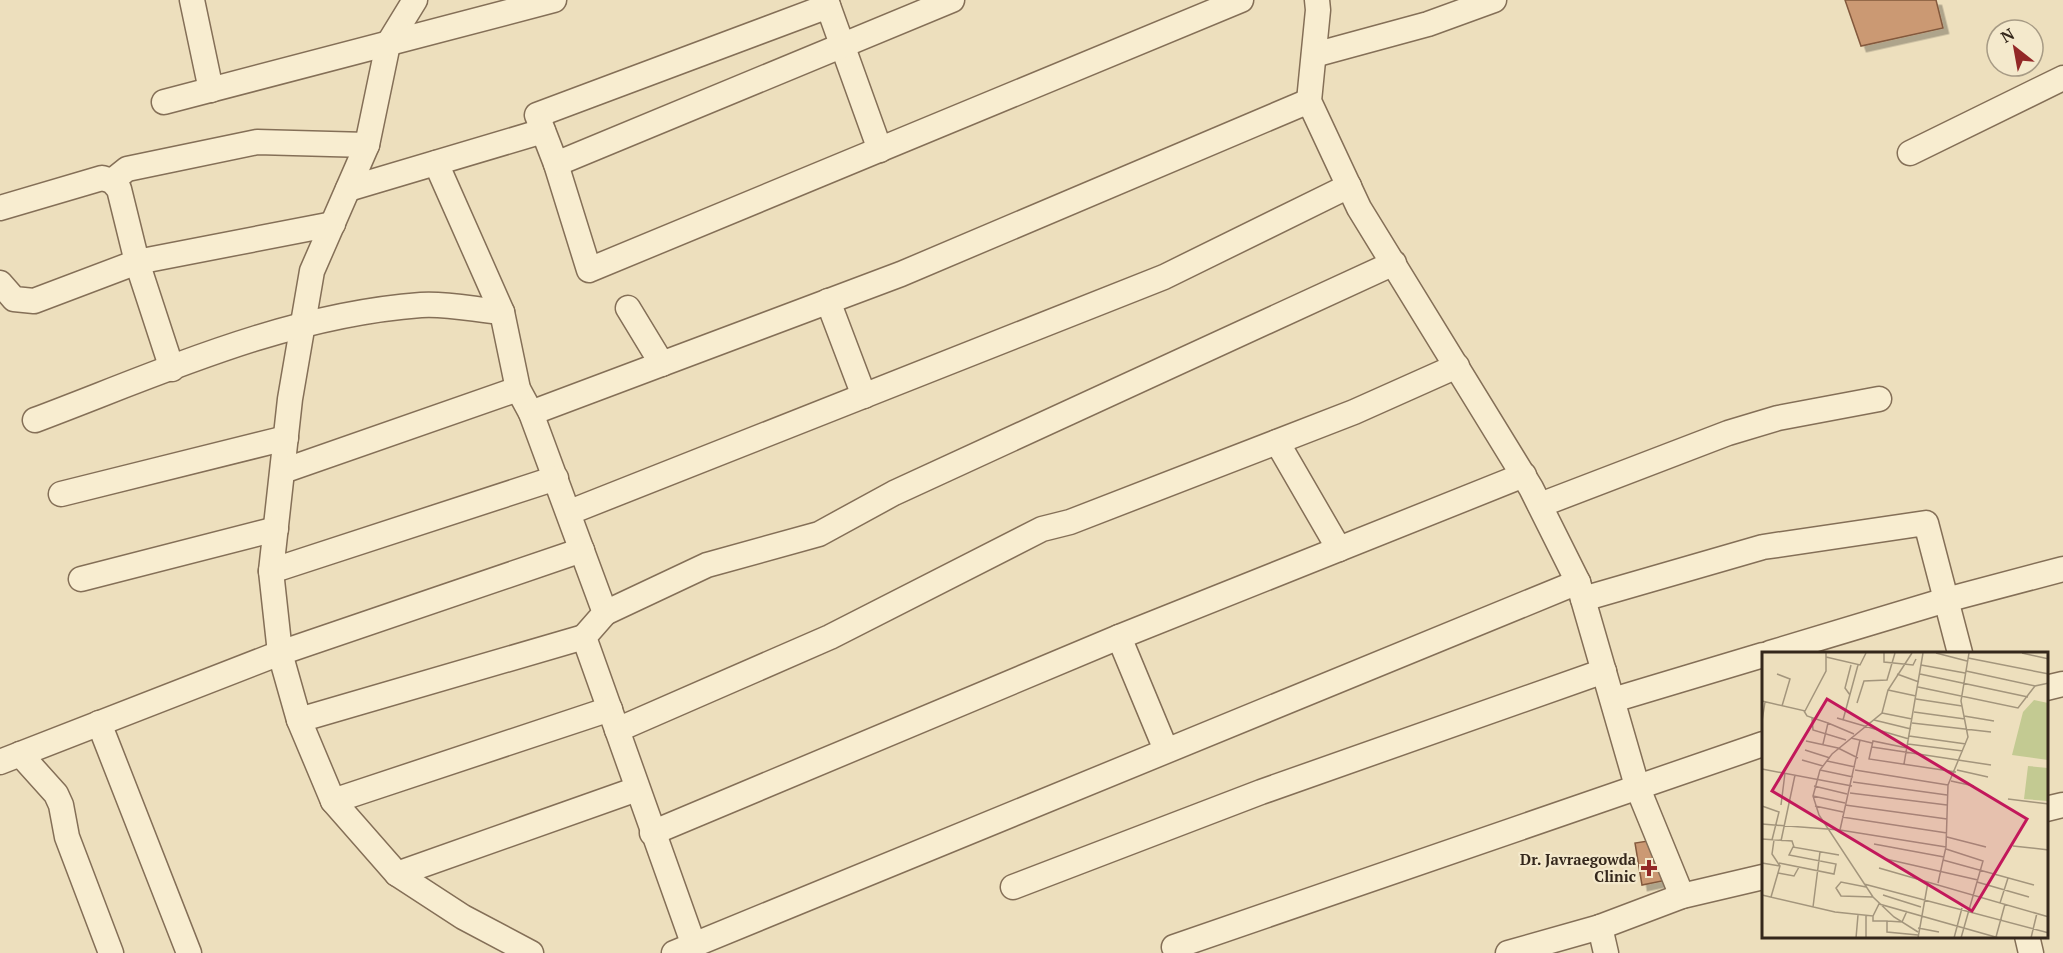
<svg xmlns="http://www.w3.org/2000/svg" width="2063" height="953" font-family="'PT Serif',serif">
<style>
.building{fill:#cb9973;stroke:#83593d;stroke-width:1.5;filter:url(#shadow)}
.lines{fill:none;stroke-linecap:round;stroke-linejoin:round}
.minor-casing{stroke:#846f57;stroke-width:27}
.minor{stroke:#f8edd0;stroke-width:24}
.poi-dot{fill:#932827;stroke:#f4e9cc;stroke-width:2}
.labels{text-anchor:middle;dominant-baseline:central;stroke-width:4.5;stroke-linejoin:round;paint-order:stroke}
.poi-label{font-size:15px;font-weight:bold;fill:#34271b;stroke:#f4e9cc;text-anchor:end}
.inset-road{fill:none;stroke:#a3957c;stroke-width:1.5}
.view{fill:#c2185b;fill-opacity:0.15;stroke:#c2185b;stroke-width:3}
.inset-edge{fill:none;stroke:#34271b;stroke-width:3}
</style>
<defs>
<filter id="shadow"><feDropShadow dx="5.5" dy="5.5" stdDeviation="0" flood-color="#0004"/></filter>
</defs>
<rect width="100%" height="100%" fill="#eddfbd"/>
<g class="building">
<polygon points="1845,0 1936,0 1943,28 1861,46"/>
<polygon points="1654,840 1662,881 1642,885 1635,843"/>
</g>
<g class="lines">
<defs>
<g id="minor">
<polyline points="192,0 211,90"/>
<polyline points="415,0 388,44 367,145 312,271 290,399 271,571 280,653 299,720 333,801 397,874 463,917 531,953"/>
<polyline points="826,0 880,150"/>
<polyline points="1317,0 1318,10 1309,101 1359,208 1531,488 1578,582 1637,786 1682,896"/>
<polyline points="828,6 537,115 556,164 589,270 1241,0"/>
<polyline points="1314,55 1428,24 1494,0"/>
<polyline points="164,102 554,0"/>
<polyline points="1910,153 2063,78"/>
<polyline points="436,163 502,312 518,389 531,413 605,613 584,637 693,943"/>
<polyline points="556,164 952,0"/>
<polyline points="112,181 127,169 257,142 367,145"/>
<polyline points="348,189 543,131"/>
<polyline points="0,208 102,178 112,181 119,189 137,262 172,369"/>
<polyline points="0,283 14,299 34,301 137,262 333,224"/>
<polyline points="828,301 864,396"/>
<polyline points="628,308 662,364"/>
<polyline points="531,413 901,274 1309,101"/>
<path d="M 35,420 C 160,373 285,315 421,305 C 447,303 476,310 502,312"/>
<polyline points="1277,442 1339,549"/>
<polyline points="283,471 518,389"/>
<polyline points="61,494 286,438"/>
<polyline points="1540,505 1728,433 1778,418 1879,399"/>
<polyline points="570,512 1164,277 1349,186"/>
<polyline points="271,571 556,478"/>
<polyline points="81,579 276,529"/>
<polyline points="1583,599 1763,547 1926,523 1960,653"/>
<polyline points="605,613 707,565 819,534 894,493 1394,263"/>
<polyline points="1119,637 1166,750"/>
<polyline points="1770,653 1946,600 2063,569"/>
<polyline points="2046,688 2063,684"/>
<polyline points="1613,700 1763,655"/>
<polyline points="299,720 584,637"/>
<polyline points="99,723 189,953"/>
<polyline points="617,730 830,637 1042,529 1070,522 1354,412 1457,366"/>
<polyline points="20,754 56,794 61,805 67,837 111,953"/>
<polyline points="0,762 280,653 582,550"/>
<polyline points="333,801 610,709"/>
<polyline points="2046,809 2063,805"/>
<polyline points="652,833 1119,637 1524,475"/>
<polyline points="397,874 637,789"/>
<polyline points="1013,887 1261,792 1604,671"/>
<polyline points="1600,927 1606,953"/>
<polyline points="2027,936 2031,953"/>
<polyline points="1174,947 1763,744"/>
<polyline points="674,953 1578,582"/>
<polyline points="1508,953 1600,927 1682,896 1763,877"/>
</g>
</defs>
<use href="#minor" class="minor-casing"/>
<use href="#minor" class="minor"/>
</g>
<path class="poi-dot" d="M1646 859h6v6h6v6h-6v6h-6v-6h-6v-6h6z"/>
<g class="labels">
<g class="poi-label">
<text x="1636" y="859">Dr. Javraegowda<tspan x="1636" dy="17">Clinic</tspan></text>
</g>
</g>
<g transform="translate(1762 652)">
<rect width="286" height="286" fill="#eddfbd"/>
<path d="M 272,48 L 286,51 L 286,108 L 250,103 L 261,60 ZM 266,114 L 286,116 L 285,149 L 262,147 Z" fill="#c3ca92"/>
<path class="inset-road" d="M 122,1 L 122,10 L 151,13 L 154,7M 150,1 L 126,38 L 120,61 L 70,102 L 58,118 L 51,144 L 57,163 L 111,245 L 132,265 L 156,280M 174,1 L 205,9M 260,1 L 287,7M 64,5 L 98,13 L 104,1M 206,6 L 287,22M 159,13 L 203,21M 204,19 L 273,34M 15,22 L 28,27 L 20,54M 135,22 L 157,30M 158,22 L 266,45M 156,35 L 256,56 L 273,34 L 287,31M 126,38 L 154,44M 88,43 L 83,36 L 89,13M 154,47 L 200,54M 0,49 L 43,59 L 64,19 L 64,1M 95,51 L 102,29 L 125,28 L 133,1M 42,59 L 45,64 L 66,71 L 61,92M 152,60 L 203,67M 120,61 L 150,67M 202,64 L 232,69M 50,66 L 51,78 L 84,88M 75,66 L 147,87M 81,68 L 96,13M 112,68 L 149,77M 0,69 L 3,50M 66,71 L 92,82M 150,71 L 229,80M 147,84 L 204,92M 89,86 L 110,91M 44,89 L 76,96 L 96,106M 146,92 L 201,99M 110,95 L 229,113M 145,96 L 111,89 L 107,107 L 194,120M 43,98 L 68,106M 40,108 L 61,114M 65,109 L 93,115M 142,112 L 161,1M 0,117 L 90,134M 58,118 L 91,125M 93,118 L 186,133M 195,118 L 226,125M 189,129 L 212,134M 91,130 L 185,143M 52,134 L 85,142M 88,141 L 185,153M 51,144 L 83,151M 246,147 L 287,152M 19,153 L 23,121M 83,153 L 185,167M 0,154 L 17,160 L 10,188M 53,154 L 81,160M 80,165 L 185,181M 0,172 L 78,178 L 184,195M 78,178 L 98,88M 185,185 L 224,195M 0,187 L 30,189 L 32,195M 19,189 L 33,123M 112,192 L 182,205M 251,194 L 287,198M 184,197 L 221,209 L 199,286M 124,207 L 216,228M 181,208 L 272,233M 0,211 L 18,214M 17,211 L 72,222 L 74,212 L 27,203 L 31,195 L 77,203M 117,216 L 287,265M 16,221 L 32,224 L 37,215M 215,230 L 267,245M 176,231 L 184,195 L 186,133 L 206,85 L 199,49 L 207,1M 102,232 L 287,281M 104,235 L 79,230 L 74,236 L 79,244 L 111,245M 0,243 L 73,260 L 111,264 L 117,252 L 237,286M 121,243 L 159,255M 9,245 L 18,214 L 10,202 L 12,188M 238,251 L 246,226M 51,255 L 58,200M 104,263 L 104,286M 111,264 L 111,269 L 125,269 L 125,280 L 156,283M 125,269 L 140,270 L 145,259M 156,276 L 177,280M 234,285 L 243,252M 94,286 L 96,263M 156,286 L 166,230M 192,286 L 200,256M 269,286 L 275,261"/>
<path class="view" d="M 65,47 L 265,167 L 210,259 L 10,139 Z"/>
<rect width="286" height="286" class="inset-edge"/>
</g>
<g transform="translate(2015 48) rotate(329)"><circle r="28" fill="#f4e9cc" stroke="#a79b85" stroke-width="1.5"/>
<path d="M0-4.5L10 22L0 15L-10 22Z" fill="#932827"/>
<text y="-9" font-size="16" font-weight="bold" text-anchor="middle" fill="#34271b">N</text>
</g>
</svg>
